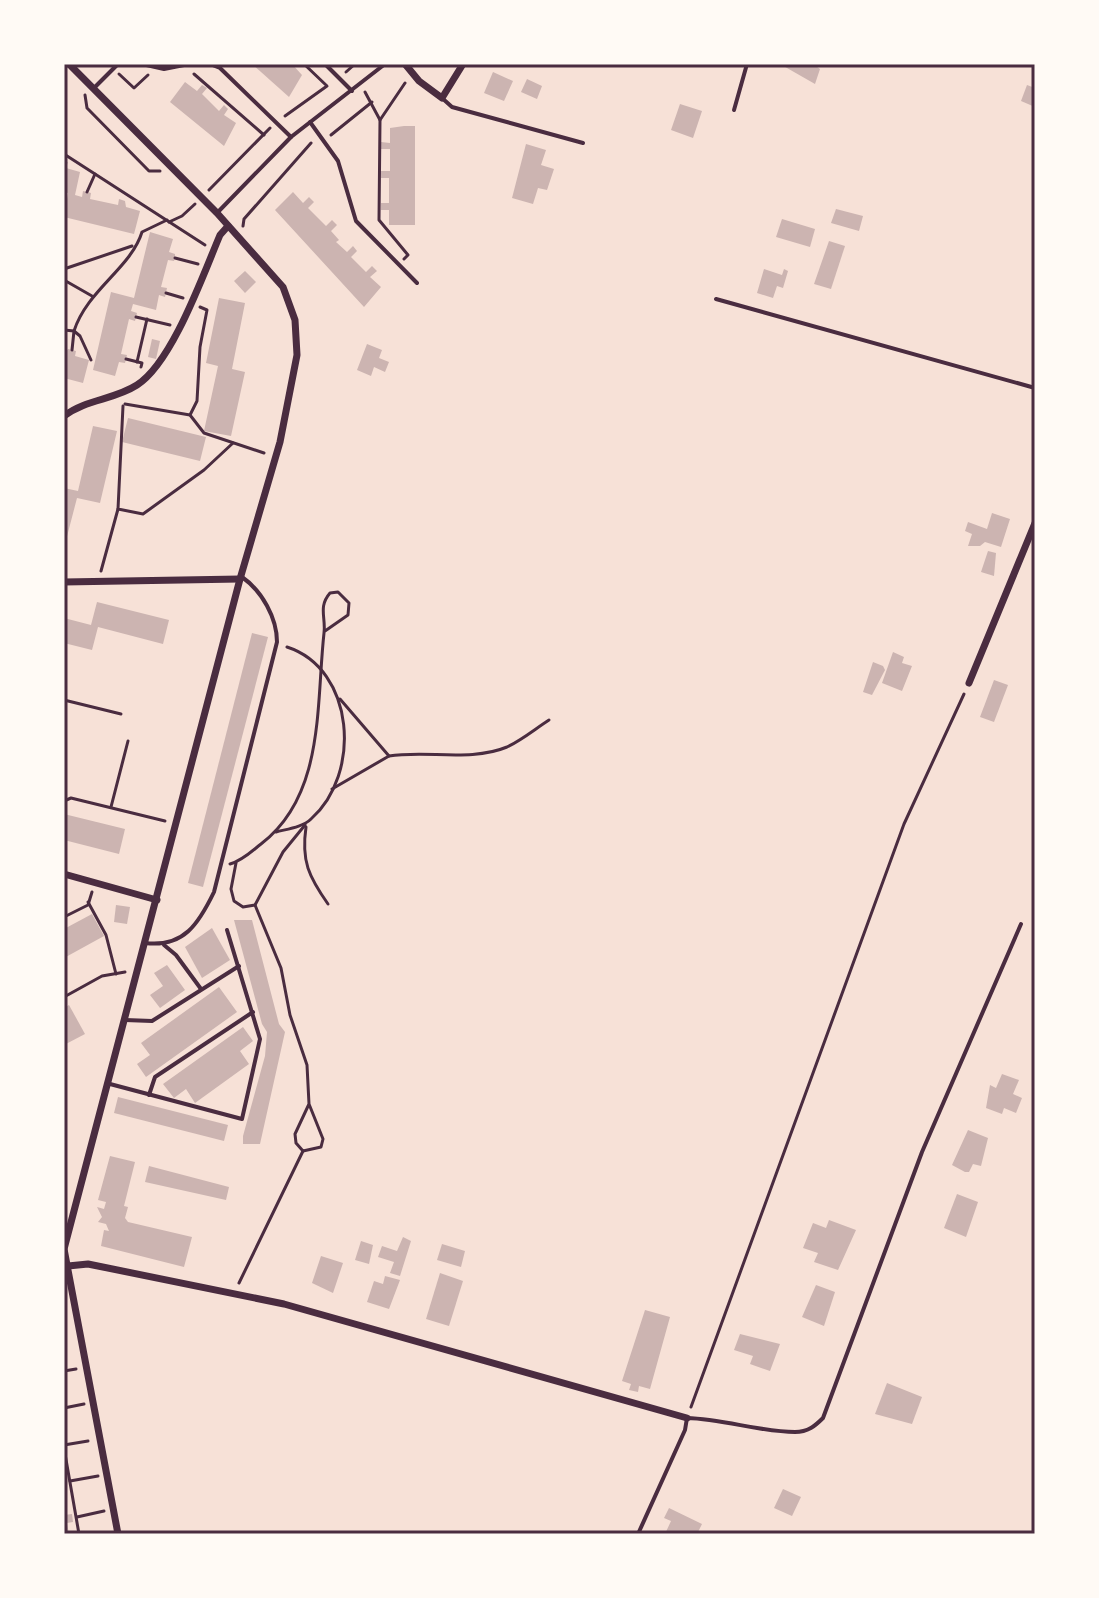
<svg xmlns="http://www.w3.org/2000/svg" width="1099" height="1598" font-family="'PT Sans Narrow',sans-serif">
<style>
.building{fill:#ccb4b1}
.lines{fill:none;stroke-linecap:round;stroke-linejoin:round}
.path{stroke:#4a2c40;stroke-width:3}
.service{stroke:#4a2c40;stroke-width:4}
.minor{stroke:#4a2c40;stroke-width:7}
.neatline{fill:none;stroke:#4a2c40;stroke-width:3}
</style>
<rect width="100%" height="100%" fill="#f7e1d7"/>
<g class="building">
<polygon points="252,64 292,64 302,75 289,97"/>
<polygon points="780,64 813,64 820,69 815,84"/>
<polygon points="493,72 513,81 504,101 484,93"/>
<polygon points="527,79 542,86 537,99 521,92"/>
<polygon points="185,82 197,91 202,85 207,88 202,94 219,111 224,105 228,109 224,115 236,123 224,146 170,102"/>
<polygon points="1027,85 1035,88 1035,107 1021,101"/>
<polygon points="680,104 702,111 693,138 671,130"/>
<polygon points="404,126 415,126 415,225 389,225 389,210 381,210 381,203 389,203 389,178 381,178 381,171 390,171 390,149 381,149 381,142 390,143 390,128"/>
<polygon points="526,144 546,150 541,165 554,169 547,190 538,188 533,204 512,198"/>
<polygon points="64,161 68,162 66,168 80,172 75,195 82,197 83,191 91,193 90,199 118,205 119,199 125,201 126,207 140,211 134,234 64,217 68,193 64,192"/>
<polygon points="293,192 303,203 309,197 314,202 308,208 326,226 332,220 337,225 331,231 339,240 336,242 347,252 353,246 357,251 351,257 366,272 372,266 377,271 370,277 381,287 364,307 275,210"/>
<polygon points="836,209 863,216 859,231 831,223"/>
<polygon points="782,219 815,229 810,247 776,237"/>
<polygon points="150,232 173,239 169,252 175,254 175,258 174,261 168,260 161,287 167,288 165,297 159,295 156,310 133,304 131,311 137,313 135,321 129,319 121,354 127,355 125,363 119,362 115,376 93,370 111,292 134,298"/>
<polygon points="829,241 845,246 831,289 814,284"/>
<polygon points="764,269 782,275 784,269 788,271 783,288 777,286 773,298 757,293"/>
<polygon points="245,271 256,282 245,293 234,281"/>
<polygon points="219,298 245,303 232,369 245,372 231,436 204,431 218,366 206,363"/>
<polygon points="152,339 160,341 156,359 148,357"/>
<polygon points="367,344 382,350 379,358 389,362 385,372 374,367 371,376 357,370"/>
<polygon points="68,349 76,351 75,356 89,360 83,383 64,378 64,354"/>
<polygon points="128,418 206,437 200,461 122,442"/>
<polygon points="93,426 117,431 100,503 77,498 64,548 64,488 78,491"/>
<polygon points="992,513 1010,519 1001,547 985,542 980,546 968,546 972,534 965,531 968,522 987,529"/>
<polygon points="988,551 996,553 994,576 981,572"/>
<polygon points="97,602 169,620 163,644 98,627 92,650 64,643 64,618 91,625"/>
<polygon points="252,633 268,637 203,887 188,883"/>
<polygon points="893,652 904,657 902,663 912,666 902,691 882,683"/>
<polygon points="873,662 883,666 885,670 872,695 863,692"/>
<polygon points="994,680 1008,685 994,722 980,717"/>
<polygon points="64,814 125,829 119,854 64,840"/>
<polygon points="116,905 130,907 127,924 114,922"/>
<polygon points="92,914 104,936 64,958 64,929"/>
<polygon points="234,920 252,920 279,1024 285,1032 260,1144 243,1144 243,1136 265,1056 267,1032 262,1024"/>
<polygon points="212,928 230,960 202,978 185,947"/>
<polygon points="167,965 185,990 160,1008 150,995 163,986 154,973"/>
<polygon points="219,987 237,1012 146,1077 137,1064 150,1055 141,1043"/>
<polygon points="69,1005 85,1034 64,1045 64,1008"/>
<polygon points="243,1027 253,1041 240,1051 249,1064 195,1103 186,1089 174,1098 163,1084"/>
<polygon points="1002,1074 1019,1080 1013,1094 1022,1098 1016,1113 1004,1108 1002,1114 986,1108 990,1085 996,1088"/>
<polygon points="118,1097 228,1125 224,1141 114,1113"/>
<polygon points="968,1130 988,1138 981,1166 973,1164 969,1172 965,1172 952,1165"/>
<polygon points="110,1156 135,1162 124,1206 128,1207 125,1218 128,1222 192,1237 184,1267 101,1246 104,1230 109,1231 106,1224 98,1222 102,1217 97,1207 104,1209 106,1202 98,1200"/>
<polygon points="149,1166 229,1187 226,1200 145,1182"/>
<polygon points="957,1194 978,1202 966,1237 944,1228"/>
<polygon points="829,1220 856,1230 838,1270 814,1262 818,1253 803,1248 813,1223 826,1228"/>
<polygon points="403,1237 411,1241 400,1276 390,1273 394,1262 378,1257 382,1246 397,1251"/>
<polygon points="361,1241 373,1245 369,1264 355,1260"/>
<polygon points="442,1244 465,1251 461,1267 437,1260"/>
<polygon points="321,1256 343,1263 333,1293 312,1283"/>
<polygon points="440,1273 463,1281 449,1326 426,1319"/>
<polygon points="385,1276 400,1280 389,1309 367,1302 374,1281 383,1284"/>
<polygon points="816,1285 835,1292 824,1326 802,1317"/>
<polygon points="645,1310 670,1317 650,1389 639,1386 638,1392 629,1390 631,1384 622,1381"/>
<polygon points="740,1334 780,1344 770,1371 750,1364 753,1356 734,1350"/>
<polygon points="887,1383 922,1397 912,1424 875,1414"/>
<polygon points="783,1489 801,1497 792,1516 774,1508"/>
<polygon points="669,1508 702,1524 697,1534 665,1534 671,1521 664,1518"/>
<polygon points="72,1514 73,1522 67,1523 69,1534 64,1534 64,1515"/>
</g>
<g class="lines">
<g class="path">
<polyline points="346,72 355,64"/>
<polyline points="119,74 134,88 148,75"/>
<polyline points="194,74 264,135"/>
<polyline points="365,92 380,120"/>
<polyline points="85,95 87,108 149,171 160,171"/>
<polyline points="285,116 327,86 304,64"/>
<polyline points="331,135 372,102"/>
<polyline points="64,154 205,245"/>
<polyline points="209,190 270,128"/>
<polyline points="87,192 95,174"/>
<polyline points="169,222 182,216 195,204"/>
<polyline points="243,226 244,219 311,143"/>
<polyline points="175,258 198,264"/>
<polyline points="404,259 408,255 379,220 380,120 405,83"/>
<polyline points="64,269 132,246"/>
<polyline points="64,280 92,296"/>
<polyline points="166,293 183,298"/>
<polyline points="136,317 170,325"/>
<path d="M 64,330 L 74,331 C 87,290 131,268 142,232 L 167,220"/>
<polyline points="72,350 74,331 80,336 91,360"/>
<polyline points="126,359 142,363 141,367"/>
<polyline points="137,362 147,319"/>
<polyline points="125,404 190,415 204,433 264,453"/>
<polyline points="123,406 118,509 143,514 204,470 233,443"/>
<polyline points="190,415 197,401 200,347 207,310 200,307"/>
<polyline points="101,571 118,509"/>
<polyline points="64,700 121,714"/>
<path d="M 389,756 C 426,750 471,762 507,747 C 522,740 535,729 549,720"/>
<polyline points="332,789 389,756 340,699"/>
<polyline points="64,801 71,798 165,821"/>
<polyline points="111,807 128,741"/>
<path d="M 306,827 C 301,861 309,877 328,904"/>
<path d="M 276,832 C 287,829 303,827 311,819 C 362,774 355,669 287,647"/>
<polyline points="236,863 231,889 234,901 243,907 255,905 283,852 305,825"/>
<path d="M 230,864 C 242,861 252,851 261,844 C 325,795 316,705 324,633 C 326,617 318,607 330,593 L 338,592 L 349,603 L 348,615 L 325,631"/>
<polyline points="88,902 106,935 116,974"/>
<polyline points="255,905 281,968 290,1015 307,1065 309,1104 295,1134 296,1143 303,1151 321,1147 323,1139 309,1104"/>
<polyline points="64,917 88,905 92,892"/>
<polyline points="64,997 102,976 125,972"/>
<polyline points="239,1283 303,1151"/>
<polyline points="64,1371 76,1369"/>
<polyline points="691,1407 904,824 964,694"/>
<polyline points="64,1408 84,1404"/>
<polyline points="64,1445 88,1441"/>
<polyline points="64,1448 79,1534"/>
<polyline points="70,1481 98,1476"/>
<polyline points="77,1517 104,1511"/>
</g>
<g class="service">
<polyline points="142,64 164,69 189,64"/>
<polyline points="210,64 220,68 291,137"/>
<polyline points="325,64 352,91"/>
<polyline points="94,88 118,64"/>
<polyline points="442,98 452,107 583,143"/>
<polyline points="734,110 747,64"/>
<polyline points="310,122 338,161 356,221 417,283"/>
<polyline points="217,213 291,137 385,64"/>
<polyline points="716,299 1035,388"/>
<path d="M 145,943 C 184,948 199,923 214,892 L 277,642 C 277,618 262,591 242,577"/>
<polyline points="164,945 176,955 201,989"/>
<polyline points="125,1020 152,1021 239,966"/>
<polyline points="110,1084 242,1119 260,1039 227,930"/>
<polyline points="149,1095 155,1077 253,1012"/>
<path d="M 638,1534 L 685,1430 L 687,1418 C 724,1419 760,1432 795,1432 C 808,1432 815,1426 823,1418 L 922,1152 L 1021,924"/>
</g>
<g class="minor">
<polyline points="69,64 217,213 283,287 295,320 297,355 280,442 240,579 64,1249 118,1534"/>
<polyline points="405,64 419,81 442,98 463,64"/>
<path d="M 64,416 C 86,399 114,400 137,385 C 172,363 203,275 220,235 L 228,226"/>
<polyline points="64,582 240,579"/>
<polyline points="969,683 1035,523"/>
<polyline points="64,874 157,900"/>
<polyline points="68,1266 88,1264 284,1304 687,1418"/>
</g>
</g>
<rect width="1099" height="1598" fill="none" stroke="#fffaf5" stroke-width="132"/>
<rect x="66" y="66" width="967" height="1466" class="neatline"/>
</svg>
